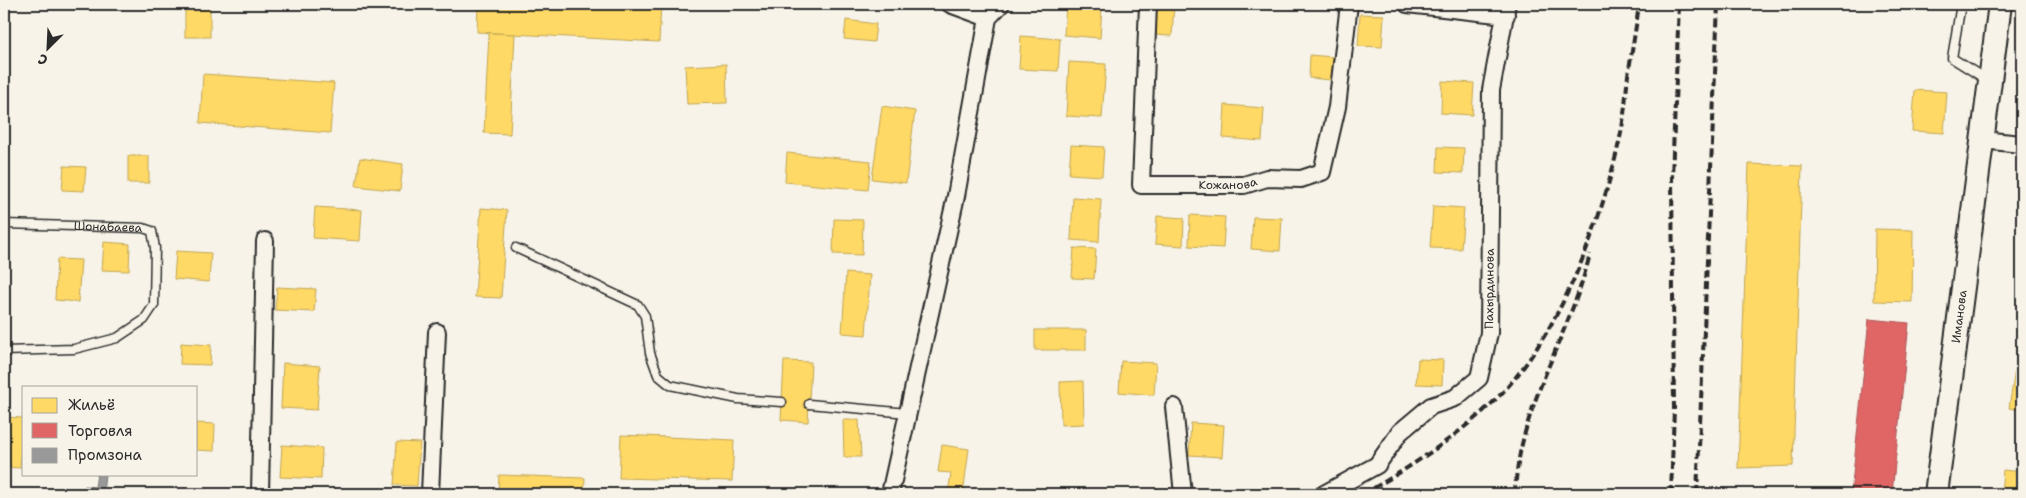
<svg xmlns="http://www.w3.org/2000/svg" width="2026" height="498" font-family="'Shantell Sans',sans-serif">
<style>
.homes{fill:#ffd966;stroke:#bfa554}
.shops{fill:#e06666;stroke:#aa5454}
.industry{fill:#999;stroke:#787878}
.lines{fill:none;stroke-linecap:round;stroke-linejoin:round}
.service-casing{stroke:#2b2b2b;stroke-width:11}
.minor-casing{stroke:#2b2b2b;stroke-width:20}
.secondary-casing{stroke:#2b2b2b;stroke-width:26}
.service{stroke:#f7f3e8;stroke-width:8}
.minor{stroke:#f7f3e8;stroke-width:16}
.secondary{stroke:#f7f3e8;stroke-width:22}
.rail{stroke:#2b2b2b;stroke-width:4;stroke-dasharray:8 4;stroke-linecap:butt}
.labels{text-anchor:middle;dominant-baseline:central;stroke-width:5;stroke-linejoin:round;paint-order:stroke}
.street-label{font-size:12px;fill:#2b2b2b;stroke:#f7f3e8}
</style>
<rect width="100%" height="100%" fill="#f7f3e8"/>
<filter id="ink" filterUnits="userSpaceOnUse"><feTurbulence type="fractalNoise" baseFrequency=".02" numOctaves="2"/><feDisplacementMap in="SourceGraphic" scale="10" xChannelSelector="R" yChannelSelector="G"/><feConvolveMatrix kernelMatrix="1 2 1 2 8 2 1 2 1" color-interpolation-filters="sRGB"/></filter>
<g filter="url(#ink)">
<g class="homes">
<polygon points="4,4 63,4 63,7"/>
<rect x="185" y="4" width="25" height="33"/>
<polygon points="478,4 661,4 659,42 477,32"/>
<polygon points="1066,4 1102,6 1100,38 1064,35"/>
<polygon points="1154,4 1174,4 1172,36 1153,35"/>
<polygon points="1360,14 1384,15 1382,47 1358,46"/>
<polygon points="846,20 876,24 874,42 844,39"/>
<polygon points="489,33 515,34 510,134 484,133"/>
<polygon points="1021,36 1060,39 1058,71 1019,69"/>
<polygon points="1310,55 1333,57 1331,80 1309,78"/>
<polygon points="1069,62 1106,64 1102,118 1066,116"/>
<polygon points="726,64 727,103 687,104 685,66"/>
<polygon points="203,74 334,83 330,133 200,123"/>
<polygon points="1442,81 1474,83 1472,115 1441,113"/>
<polygon points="1915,90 1947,92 1944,133 1912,131"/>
<polygon points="1225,105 1264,108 1262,141 1223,138"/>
<polygon points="882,106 915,111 906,183 872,179"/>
<polygon points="1071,145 1104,147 1102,176 1069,174"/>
<polygon points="1438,147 1464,148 1463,173 1437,172"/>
<polygon points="787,153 871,161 868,190 785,182"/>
<rect x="128" y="156" width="21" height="27"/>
<polygon points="360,158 403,164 400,191 356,186"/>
<polygon points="1749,164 1802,166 1793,466 1738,468"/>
<polygon points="64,166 86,167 84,191 62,190"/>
<polygon points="1073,197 1101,199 1099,242 1071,240"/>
<polygon points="1433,206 1464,208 1461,249 1430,248"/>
<polygon points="315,207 362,210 360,241 313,238"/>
<polygon points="481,208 507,210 501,298 475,297"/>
<polygon points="1190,215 1225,217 1223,248 1189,246"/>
<polygon points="1157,216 1184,218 1183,246 1155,244"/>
<polygon points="1253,217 1282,218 1280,251 1251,249"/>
<polygon points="834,219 863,220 862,255 833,254"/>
<polygon points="1875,229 1913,230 1912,302 1874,301"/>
<polygon points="104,242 130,244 129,271 102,270"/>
<polygon points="1074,248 1096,249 1094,279 1072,278"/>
<polygon points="176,251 211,253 209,282 174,279"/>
<polygon points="57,259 81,260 78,302 55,300"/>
<polygon points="846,273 870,275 866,335 842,333"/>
<polygon points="2022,285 2022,325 2017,325"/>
<polygon points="277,287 316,289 314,312 275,310"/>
<rect x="1035" y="330" width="51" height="20"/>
<polygon points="181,343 211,345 210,365 180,364"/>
<polygon points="2018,351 2022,351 2022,410 2009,408"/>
<polygon points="1418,359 1443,360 1442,385 1416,384"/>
<polygon points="784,361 811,362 808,422 781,420"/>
<polygon points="1121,361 1156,363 1154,395 1119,392"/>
<polygon points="283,363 320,366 317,410 281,408"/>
<polygon points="1083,381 1084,424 1061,425 1060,382"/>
<polygon points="4,417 23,418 20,468 4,467"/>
<polygon points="843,420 859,420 861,457 844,457"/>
<polygon points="196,423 215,424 214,451 196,450"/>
<polygon points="1191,423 1224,425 1222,457 1189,455"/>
<polygon points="621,435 734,440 732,481 619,478"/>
<polygon points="397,442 420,443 417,486 394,485"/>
<polygon points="282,445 322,448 321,479 280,477"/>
<polygon points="942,445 969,449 963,494 948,494 951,473 938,472"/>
<polygon points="2003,470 2022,472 2022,494 2001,494"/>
<polygon points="499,475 585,478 584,494 498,494"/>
</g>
<polygon class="shops" points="1869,319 1909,323 1892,494 1851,494"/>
<polygon class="industry" points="97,474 105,474 103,494 84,494 85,486 95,487"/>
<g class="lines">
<defs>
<g id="service">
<polyline points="1961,4 1952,58 1987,80"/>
<path id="s1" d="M 4,224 L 143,228 L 152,231 L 155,248 L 154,305 L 144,320 L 117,338 L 74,349 L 4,351"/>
<polyline points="516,248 638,305 645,316 650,353 658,375 670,385 738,399 782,402"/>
<polyline points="809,404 908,413"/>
</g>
<g id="minor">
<polyline points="950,4 988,18"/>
<path id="s2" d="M 1148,4 L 1141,185 L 1244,185 L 1267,178 L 1301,179 L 1322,172 L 1337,107 L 1349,4"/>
<polyline points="1407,4 1506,15"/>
<polyline points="1981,140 2022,144"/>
<polyline points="1174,407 1183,494"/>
<polyline points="260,494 265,241"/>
<polyline points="430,494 437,332"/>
<polyline points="890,494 956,196 988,18 1001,4"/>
<path id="s3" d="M 1324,494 L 1377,465 L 1400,432 L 1431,406 L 1455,398 L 1479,378 L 1489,333 L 1491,90 L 1507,4"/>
</g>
<g id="secondary">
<path id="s4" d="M 1936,494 L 2000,4"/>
</g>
</defs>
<use href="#service" class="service-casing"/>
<use href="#minor" class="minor-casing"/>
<use href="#secondary" class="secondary-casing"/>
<use href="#service" class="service"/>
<use href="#minor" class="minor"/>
<use href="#secondary" class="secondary"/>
<g class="rail">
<path d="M 1363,494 C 1408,469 1452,440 1490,405 C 1559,341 1604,218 1622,128 C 1625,110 1626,93 1628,75 C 1632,51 1636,28 1639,4"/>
<path d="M 1515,494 C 1518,408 1570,336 1590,254"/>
<polyline points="1671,494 1674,408 1672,177 1679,4"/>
<polyline points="1697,494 1718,4"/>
</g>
</g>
</g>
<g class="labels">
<g class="street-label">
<text stroke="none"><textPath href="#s2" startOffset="268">Кожанова</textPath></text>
<text stroke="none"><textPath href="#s1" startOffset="104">Шонабаева</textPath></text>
<text stroke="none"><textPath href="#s3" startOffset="288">Пахырдинова</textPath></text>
<text stroke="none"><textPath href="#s4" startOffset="179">Иманова</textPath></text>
</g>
</g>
<rect width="2026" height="498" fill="none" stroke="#f7f3e8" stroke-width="20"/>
<rect x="10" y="10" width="2006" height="478" fill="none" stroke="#2b2b2b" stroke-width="2" filter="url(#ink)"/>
<rect x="22" y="386" width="175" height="90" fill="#f7f3e8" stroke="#a5a39c"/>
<rect x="32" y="398" width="25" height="15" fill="#ffd966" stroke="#a5a39c"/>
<text x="68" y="410" font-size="15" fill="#2b2b2b">Жильё</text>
<rect x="32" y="423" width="25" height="15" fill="#e06666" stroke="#a5a39c"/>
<text x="68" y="436" font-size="15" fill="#2b2b2b">Торговля</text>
<rect x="32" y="448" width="25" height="15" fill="#999999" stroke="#a5a39c"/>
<text x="68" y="460" font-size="15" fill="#2b2b2b">Промзона</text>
<g transform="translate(48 48) rotate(204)" stroke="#f7f3e8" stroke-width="4" paint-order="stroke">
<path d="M0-4L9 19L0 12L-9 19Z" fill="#2b2b2b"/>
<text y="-8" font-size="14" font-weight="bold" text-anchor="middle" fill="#2b2b2b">С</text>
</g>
</svg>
